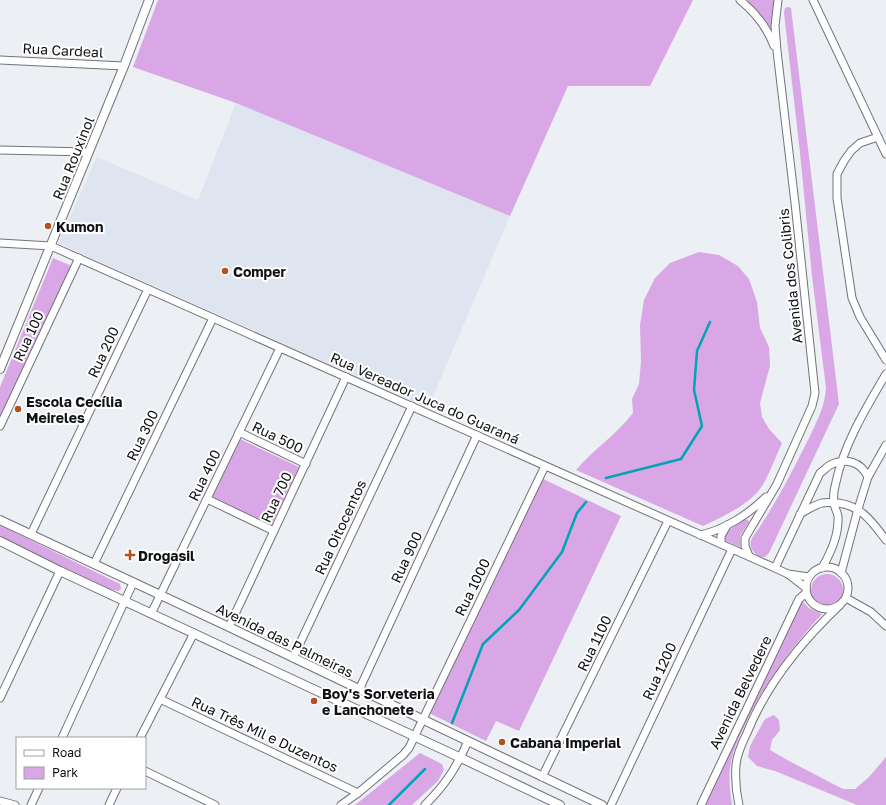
<svg xmlns="http://www.w3.org/2000/svg" width="886" height="805" font-family="'Golos Text',sans-serif">
<style>
.built{fill:#dee4f0}
.green{fill:#daa7e6}
.lines{fill:none;stroke-linecap:round;stroke-linejoin:round}
.stream{stroke:#00a4b5;stroke-width:2.5}
.minor-casing{stroke:#717378;stroke-width:9}
.tertiary-casing{stroke:#717378;stroke-width:10}
.minor{stroke:#fff;stroke-width:7}
.tertiary{stroke:#fff;stroke-width:8}
.poi-dot{fill:#b5511e;stroke:#fff;stroke-width:1.5}
.labels{text-anchor:middle;dominant-baseline:central;stroke-width:4;stroke-linejoin:round;paint-order:stroke}
.street-label{font-size:14px;fill:#101113;stroke:#fff}
.poi-label{font-size:14px;font-weight:bold;fill:#101113;stroke:#fff;text-anchor:start}
</style>
<rect width="100%" height="100%" fill="#eceff4"/>
<polygon class="built" points="236,103 510,216 428,408 58,243 97,157 198,200"/>
<g class="green">
<polygon points="158,0 693,0 650,86 568,86 510,216 236,103 133,67"/>
<polygon points="748,0 776,0 772,17 774,38 749,4"/>
<path d="M 788,7 L 791,8 L 839,404 L 769,553 L 765,557 L 759,557 C 753,552 748,547 752,538 C 774,507 791,474 808,440 C 816,423 825,407 826,388 L 812,276 L 800,153 L 784,13 L 785,8 Z"/>
<path d="M 699,252 L 719,255 L 738,266 L 749,279 L 757,302 L 760,328 L 769,347 L 770,366 L 760,403 L 762,417 L 769,429 L 782,443 C 776,456 771,470 764,483 C 752,504 724,516 703,526 L 576,470 C 594,449 616,435 633,413 L 632,399 L 639,384 L 641,361 L 640,325 L 644,300 L 655,278 L 670,263 Z"/>
<polygon points="53,258 72,266 0,418 0,387"/>
<polygon points="240,439 299,467 271,526 212,498"/>
<polygon points="541,478 621,516 519,731 496,721 486,741 429,713"/>
<polygon points="744,519 748,520 749,522 740,536 740,547 724,540 724,534"/>
<polygon points="0,525 120,584 121,589 118,591 97,586 0,538"/>
<circle cx="827" cy="590" r="16"/>
<path d="M 802,601 L 809,608 L 822,614 C 793,646 767,680 748,719 C 741,733 734,747 731,762 C 728,777 730,791 732,805 L 705,805 Z"/>
<polygon points="774,715 779,720 780,730 772,740 770,750 789,761 843,789 855,789 869,777 886,757 886,805 857,805 775,771 757,766 748,757 750,746 765,719"/>
<polygon points="420,753 442,764 444,770 438,781 412,805 355,805"/>
</g>
<g class="lines">
<g class="stream">
<polyline points="606,478 681,459 702,426 694,390 697,351 710,322"/>
<polyline points="452,723 483,644 519,610 562,552 577,513 586,502"/>
<polyline points="389,805 425,769"/>
</g>
<defs>
<g id="minor">
<path d="M 740,0 C 756,13 767,27 774,46"/>
<polyline points="813,0 886,154"/>
<polyline points="0,60 124,66"/>
<polyline points="878,137 860,143 851,151 844,161 837,174 837,198 852,298 860,317 886,360"/>
<polyline points="0,150 89,152"/>
<polyline points="0,243 51,246 775,568 788,574 809,577"/>
<polyline points="0,426 79,258"/>
<polyline points="239,432 306,464"/>
<polyline points="207,499 274,531"/>
<path d="M 800,514 C 807,510 814,505 822,503 C 827,502 833,503 838,503 C 862,506 872,522 886,540"/>
<polyline points="31,534 148,289"/>
<path d="M 700,535 C 724,530 749,514 766,497"/>
<polyline points="721,544 721,536 727,525"/>
<polyline points="749,556 745,546 745,538 777,484 812,406 815,393 795,203 777,51 775,26 778,0"/>
<polyline points="94,564 213,318"/>
<circle cx="827" cy="588" r="21"/>
<path d="M 775,568 L 820,473 C 823,471 827,467 830,465 C 846,457 861,462 868,477"/>
<path d="M 822,568 C 831,552 839,535 838,516 C 837,512 835,508 834,504 C 833,498 834,489 836,482 C 844,444 866,408 886,374"/>
<polyline points="841,573 858,509 868,477 886,445"/>
<polyline points="788,574 806,588"/>
<polyline points="846,598 871,612 886,626"/>
<polyline points="151,614 280,348"/>
<polyline points="229,627 346,377"/>
<polyline points="293,658 412,406"/>
<polyline points="359,690 477,435"/>
<polyline points="0,698 60,571"/>
<polyline points="160,699 358,793"/>
<polyline points="62,738 133,583"/>
<polyline points="140,738 194,633"/>
<polyline points="145,771 215,805"/>
<polyline points="542,777 668,521"/>
<polyline points="0,801 15,805"/>
<polyline points="31,805 39,788"/>
<polyline points="109,805 117,788"/>
<polyline points="341,805 358,793 403,755 409,748 545,466"/>
<path d="M 425,805 C 445,785 457,767 468,741"/>
<polyline points="611,805 732,549"/>
<polyline points="701,805 799,599 806,593"/>
<path d="M 739,805 C 736,792 735,779 736,765 C 737,754 742,743 747,733 C 767,683 801,642 840,605"/>
</g>
<g id="tertiary">
<polyline points="0,369 124,66 149,0"/>
<polyline points="0,520 229,627 602,805"/>
<polyline points="0,541 60,571 461,758 560,805"/>
</g>
</defs>
<use href="#minor" class="minor-casing"/>
<use href="#tertiary" class="tertiary-casing"/>
<use href="#minor" class="minor"/>
<use href="#tertiary" class="tertiary"/>
</g>
<g class="poi-dot">
<circle cx="48" cy="226" r="4"/>
<circle cx="225" cy="271" r="4"/>
<circle cx="18" cy="409" r="4"/>
<path d="M128 549h4v4h4v4h-4v4h-4v-4h-4v-4h4z"/>
<circle cx="314" cy="701" r="4"/>
<circle cx="502" cy="742" r="4"/>
</g>
<g class="labels">
<g class="street-label">
<text transform="translate(63 50) rotate(3)">Rua Cardeal</text>
<text transform="translate(73 158) rotate(-68)">Rua Rouxinol</text>
<text transform="translate(790 276) rotate(-96)">Avenida dos Colibris</text>
<text transform="translate(28 336) rotate(-65)">Rua 100</text>
<text transform="translate(103 352) rotate(-65)">Rua 200</text>
<text transform="translate(425 398) rotate(24)">Rua Vereador Juca do Guaraná</text>
<text transform="translate(142 435) rotate(-64)">Rua 300</text>
<text transform="translate(278 437) rotate(26)">Rua 500</text>
<text transform="translate(204 475) rotate(-64)">Rua 400</text>
<text transform="translate(276 497) rotate(-65)">Rua 700</text>
<text transform="translate(340 527) rotate(-65)">Rua Oitocentos</text>
<text transform="translate(406 557) rotate(-65)">Rua 900</text>
<text transform="translate(472 587) rotate(-64)">Rua 1000</text>
<text transform="translate(285 640) rotate(26)">Avenida das Palmeiras</text>
<text transform="translate(594 643) rotate(-64)">Rua 1100</text>
<text transform="translate(659 671) rotate(-65)">Rua 1200</text>
<text transform="translate(740 692) rotate(-64)">Avenida Belvedere</text>
<text transform="translate(265 734) rotate(25)">Rua Três Mil e Duzentos</text>
</g>
<g class="poi-label">
<text x="56" y="226">Kumon</text>
<text x="233" y="271">Comper</text>
<text x="26" y="401">Escola Cecília<tspan x="26" dy="16">Meireles</tspan></text>
<text x="138" y="555">Drogasil</text>
<text x="322" y="693">Boy's Sorveteria<tspan x="322" dy="16">e Lanchonete</tspan></text>
<text x="510" y="742">Cabana Imperial</text>
</g>
</g>
<rect x="16" y="737" width="130" height="52" fill="#ffffff" stroke="#9fa0a1"/>
<rect x="24" y="750" width="20" height="6" fill="#ffffff" stroke="#9fa0a1"/>
<text x="52" y="757" font-size="12" fill="#101113">Road</text>
<rect x="24" y="767" width="20" height="12" fill="#daa7e6" stroke="#9fa0a1"/>
<text x="52" y="777" font-size="12" fill="#101113">Park</text>
</svg>
